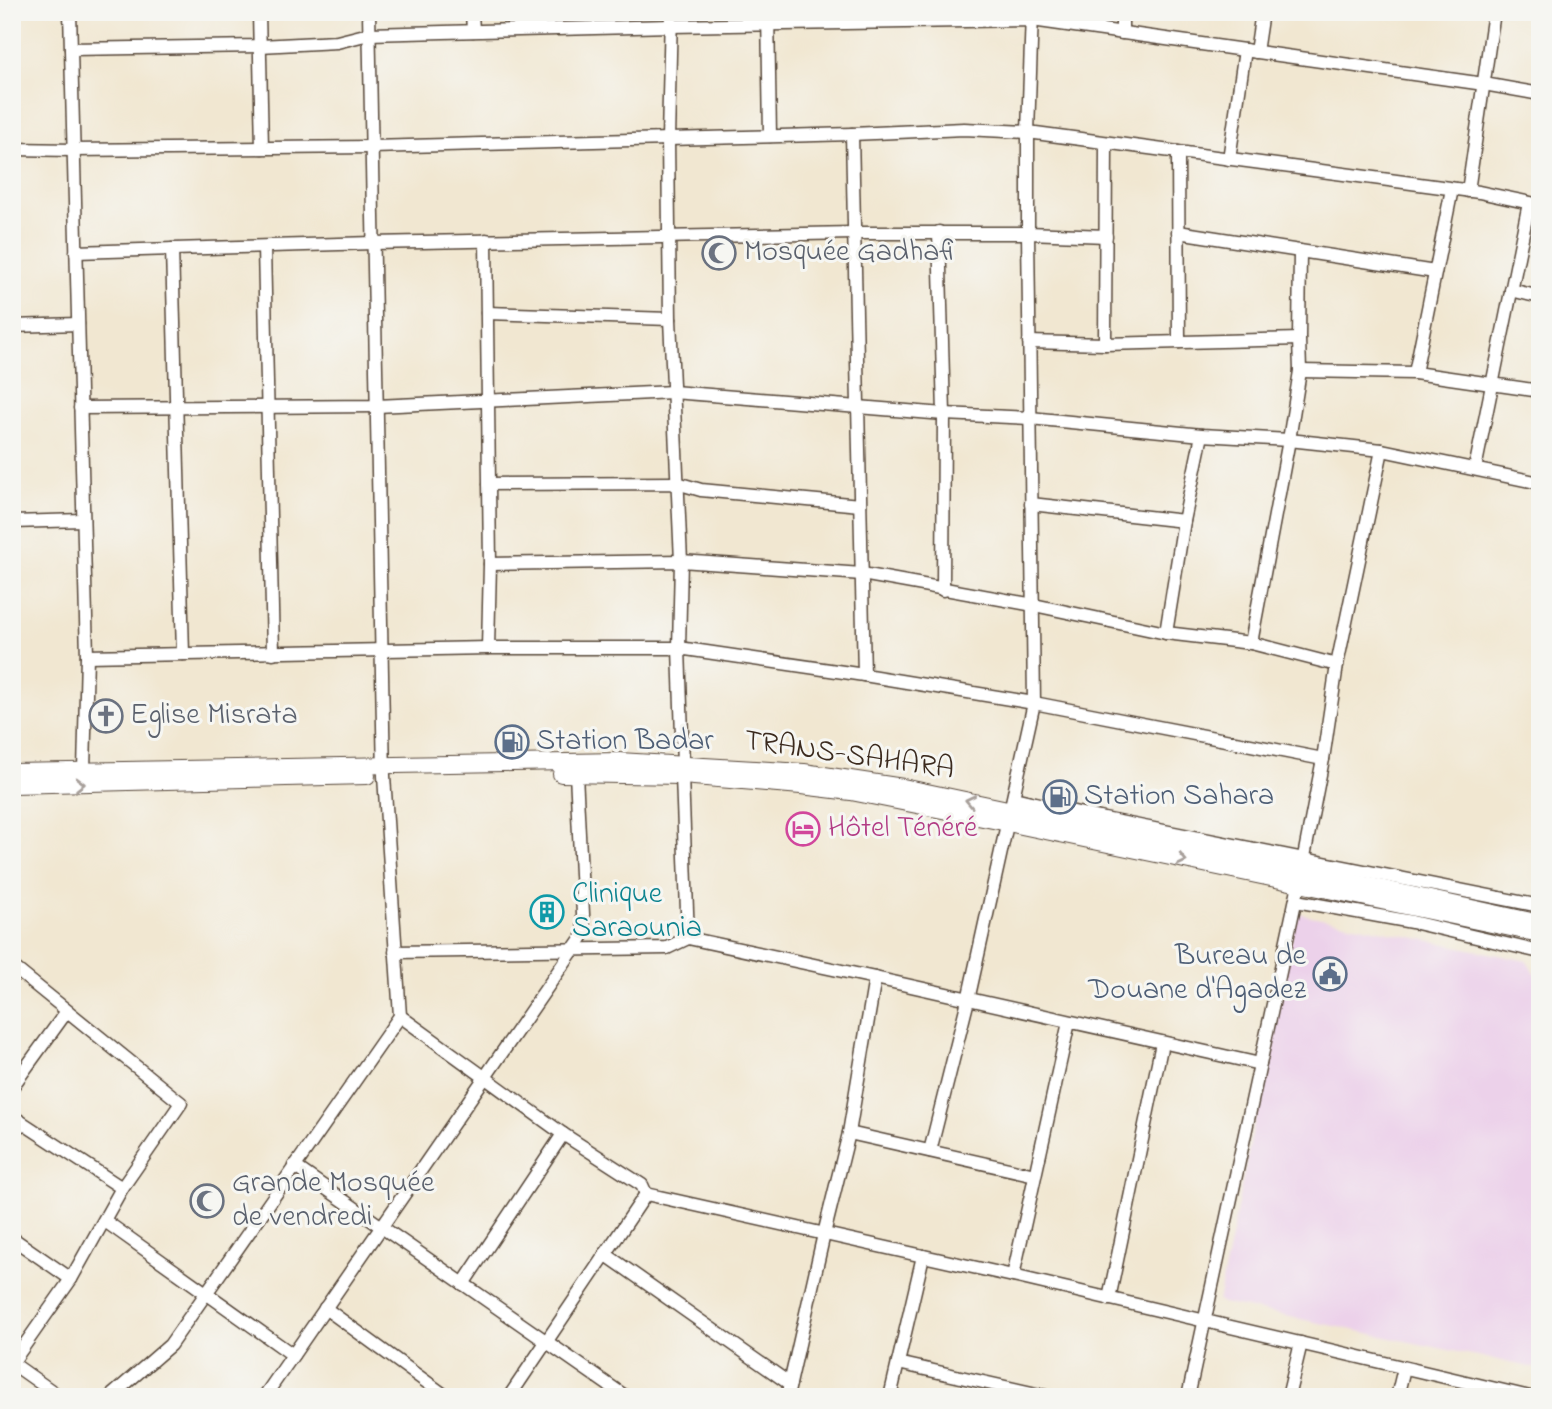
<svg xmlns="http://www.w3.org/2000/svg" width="1552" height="1409" font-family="'Indie Flower',sans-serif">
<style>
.built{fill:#ecd1ea}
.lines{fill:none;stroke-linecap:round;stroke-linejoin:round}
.minor-casing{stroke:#564639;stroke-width:15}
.major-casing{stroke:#564639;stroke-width:18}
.minor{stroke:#fff;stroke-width:12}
.major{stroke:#fff;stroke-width:16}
.oneway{stroke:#a79f9a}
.labels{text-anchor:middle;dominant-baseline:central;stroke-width:6;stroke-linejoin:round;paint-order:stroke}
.worship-label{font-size:30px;fill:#5b616d;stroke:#f6f6f2;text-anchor:start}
.service-label{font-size:30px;fill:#4e5e75;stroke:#f6f6f2;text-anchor:start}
.street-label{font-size:30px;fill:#3b2a1e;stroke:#f6f6f2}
.hotel-label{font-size:30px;fill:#b23c85;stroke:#f6f6f2;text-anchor:start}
.culture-label{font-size:30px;fill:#0d838f;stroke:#f6f6f2;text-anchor:start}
</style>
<rect width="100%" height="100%" fill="#f6f6f2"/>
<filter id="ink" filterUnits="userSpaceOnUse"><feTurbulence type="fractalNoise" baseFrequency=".0143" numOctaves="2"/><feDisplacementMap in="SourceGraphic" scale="14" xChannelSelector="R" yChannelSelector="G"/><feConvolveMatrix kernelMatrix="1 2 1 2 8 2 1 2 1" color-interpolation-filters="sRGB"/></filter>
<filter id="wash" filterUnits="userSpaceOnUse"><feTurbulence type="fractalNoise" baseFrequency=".00686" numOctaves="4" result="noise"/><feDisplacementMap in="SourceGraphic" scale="28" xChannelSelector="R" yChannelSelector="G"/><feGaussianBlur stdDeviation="1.57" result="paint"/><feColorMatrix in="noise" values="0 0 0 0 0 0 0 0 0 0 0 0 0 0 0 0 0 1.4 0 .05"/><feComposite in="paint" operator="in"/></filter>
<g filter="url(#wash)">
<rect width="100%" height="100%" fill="#f1e7d1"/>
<polygon class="built" points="1297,913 1527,961 1540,980 1540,1369 1218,1302"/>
</g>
<g filter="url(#ink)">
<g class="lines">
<defs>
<g id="minor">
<polyline points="70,12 87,656 84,770"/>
<polyline points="259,12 262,148"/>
<polyline points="472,12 473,31"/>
<polyline points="671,12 668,139 670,319 681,561 679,648 683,765 682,776 688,938"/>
<polyline points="768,12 770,136"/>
<polyline points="1122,33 1122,12"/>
<polyline points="71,49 260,46 337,42 369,34 671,26 1032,20 1484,84 1540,94"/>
<polyline points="1256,52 1262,12"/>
<polyline points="852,134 864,675"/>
<polyline points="12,149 73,150 372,147 852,134 964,129 1028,132 1479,192 1540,205"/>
<polyline points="1178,152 1179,342"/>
<polyline points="1229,159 1245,50"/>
<polyline points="1468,191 1494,12"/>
<polyline points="939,232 944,414 943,590"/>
<polyline points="1178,232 1435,272"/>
<polyline points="486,240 490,564 488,648"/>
<polyline points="264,247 273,653"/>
<polyline points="172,249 183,654"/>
<polyline points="76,252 373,243 854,233 1028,233 1106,236"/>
<polyline points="1511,290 1540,297"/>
<polyline points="487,313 670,319"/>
<polyline points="12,326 78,324"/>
<polyline points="1029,342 1105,344 1299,339"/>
<polyline points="1105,344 1106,143"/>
<polyline points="1300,371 1415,373 1540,391"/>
<polyline points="1415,373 1452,189"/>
<polyline points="80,408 377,406 673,392 944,414 1030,418 1202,435 1289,440 1382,450 1540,483"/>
<polyline points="1475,469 1529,203"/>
<polyline points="489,484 677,483 701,490 860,505"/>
<polyline points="1031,504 1184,521"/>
<polyline points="12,522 83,520"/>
<polyline points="490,564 681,561 862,574 1034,605 1166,633 1251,643 1337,665"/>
<polyline points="1166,633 1184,521 1202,435"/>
<polyline points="1251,643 1289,440 1300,371 1299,339 1300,251"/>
<polyline points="87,656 488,648 679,648 864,675 1034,703 1323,759"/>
<polyline points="1014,798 1104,819 1540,906"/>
<polyline points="1302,867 1323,759 1337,665 1382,450"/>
<polyline points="1296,901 1412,922 1540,952"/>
<polyline points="395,952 667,948 688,938 875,978 1260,1064"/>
<polyline points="12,966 181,1103 122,1188 71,1279 12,1363 60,1397"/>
<polyline points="400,1016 563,1134 642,1185 646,1194"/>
<polyline points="12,1087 67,1011"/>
<polyline points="12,1116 122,1188"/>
<polyline points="849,1133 1035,1175"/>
<polyline points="930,1151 968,1000 1034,703 1028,233 1028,132 1032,13"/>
<polyline points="294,1166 626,1397"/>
<polyline points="646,1194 1013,1276 1530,1397"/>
<polyline points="105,1221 293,1355"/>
<polyline points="12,1238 71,1279"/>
<polyline points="605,1254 790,1384"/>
<polyline points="1013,1276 1069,1022"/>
<polyline points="463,1284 563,1134"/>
<polyline points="1109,1299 1162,1043"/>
<polyline points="325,1308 447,1397"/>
<polyline points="898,1363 1050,1397"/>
<polyline points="110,1397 170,1345 400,1016 384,776 369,12"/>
<polyline points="264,1397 584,934 576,774"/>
<polyline points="509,1397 646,1194"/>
<polyline points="787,1397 824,1234 849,1133 875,978"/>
<polyline points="890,1397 923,1256"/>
<polyline points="1188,1397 1299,884"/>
<polyline points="1288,1397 1301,1343"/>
<polyline points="1397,1397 1404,1368"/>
</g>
<g id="major">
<polyline points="12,772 619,761 804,772 903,787 1302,871 1540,923"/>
<polyline points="561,774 682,776 801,786 851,792 1008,823 1540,934"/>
<polyline points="12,785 367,776"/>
</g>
</defs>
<use href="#minor" class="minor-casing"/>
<use href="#major" class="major-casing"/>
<use href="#minor" class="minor"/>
<use href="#major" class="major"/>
</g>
<defs><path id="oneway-chevron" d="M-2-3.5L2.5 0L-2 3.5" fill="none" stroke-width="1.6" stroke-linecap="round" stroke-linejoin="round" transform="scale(1.75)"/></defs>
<g class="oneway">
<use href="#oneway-chevron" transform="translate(80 784) rotate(-1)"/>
<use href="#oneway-chevron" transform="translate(970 801) rotate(-168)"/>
<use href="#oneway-chevron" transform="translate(1182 860) rotate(12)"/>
</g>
</g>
<defs>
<symbol id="mosque-ring" viewBox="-11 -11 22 22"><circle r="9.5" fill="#f6f6f2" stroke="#6b7280" stroke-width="1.5"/><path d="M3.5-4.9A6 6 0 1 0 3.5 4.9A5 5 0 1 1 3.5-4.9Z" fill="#6b7280"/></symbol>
<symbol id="church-ring" viewBox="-11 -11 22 22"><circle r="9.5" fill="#f6f6f2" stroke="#6b7280" stroke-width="1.5"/><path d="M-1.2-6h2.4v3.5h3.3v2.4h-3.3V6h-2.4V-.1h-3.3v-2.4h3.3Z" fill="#6b7280"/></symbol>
<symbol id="fuel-ring" viewBox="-11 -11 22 22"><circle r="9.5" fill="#f6f6f2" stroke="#5c6f8a" stroke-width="1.5"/><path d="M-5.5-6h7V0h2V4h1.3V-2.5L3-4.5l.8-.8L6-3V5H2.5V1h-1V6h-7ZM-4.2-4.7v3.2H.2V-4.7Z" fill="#5c6f8a"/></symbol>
<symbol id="hotel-ring" viewBox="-11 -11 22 22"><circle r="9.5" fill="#f6f6f2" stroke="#d1479c" stroke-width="1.5"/><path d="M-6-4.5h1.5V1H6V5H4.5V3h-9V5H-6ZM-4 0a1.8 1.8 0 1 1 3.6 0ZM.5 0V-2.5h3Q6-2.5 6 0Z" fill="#d1479c"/></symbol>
<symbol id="building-ring" viewBox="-11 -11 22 22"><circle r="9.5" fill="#f6f6f2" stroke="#0f9aa8" stroke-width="1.5"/><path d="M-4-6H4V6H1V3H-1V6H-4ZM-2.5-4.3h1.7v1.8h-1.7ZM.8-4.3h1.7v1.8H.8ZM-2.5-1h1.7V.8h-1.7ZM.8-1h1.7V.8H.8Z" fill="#0f9aa8"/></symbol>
<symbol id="civic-ring" viewBox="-11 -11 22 22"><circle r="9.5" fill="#f6f6f2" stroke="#5c6f8a" stroke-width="1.5"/><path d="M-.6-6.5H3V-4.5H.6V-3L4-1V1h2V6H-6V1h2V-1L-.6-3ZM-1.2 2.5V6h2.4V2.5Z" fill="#5c6f8a"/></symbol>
</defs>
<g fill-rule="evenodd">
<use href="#mosque-ring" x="700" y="234" width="38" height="38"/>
<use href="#church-ring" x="87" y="697" width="38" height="38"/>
<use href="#fuel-ring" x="493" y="723" width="38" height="38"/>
<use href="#fuel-ring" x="1041" y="778" width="38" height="38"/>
<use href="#hotel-ring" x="784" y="810" width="38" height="38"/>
<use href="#building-ring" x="528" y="893" width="38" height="38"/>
<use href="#civic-ring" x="1311" y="955" width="38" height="38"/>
<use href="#mosque-ring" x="188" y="1182" width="38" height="38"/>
</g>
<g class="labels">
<g class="worship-label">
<text x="744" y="253">Mosquée Gadhafi</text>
<text x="130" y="716">Eglise Misrata</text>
<text x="232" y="1184">Grande Mosquée<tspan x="232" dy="34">de vendredi</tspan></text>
</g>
<g class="service-label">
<text x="536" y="742">Station Badar</text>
<text x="1084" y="797">Station Sahara</text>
<text x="1306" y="957" text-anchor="end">Bureau de<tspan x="1306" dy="34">Douane d'Agadez</tspan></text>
</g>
<g class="street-label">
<text transform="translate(849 756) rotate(8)">TRANS-SAHARA</text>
</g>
<g class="hotel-label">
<text x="828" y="829">Hôtel Ténéré</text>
</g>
<g class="culture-label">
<text x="572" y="895">Clinique<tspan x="572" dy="34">Saraounia</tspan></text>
</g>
</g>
<rect width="1552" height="1409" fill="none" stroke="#f6f6f2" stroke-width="42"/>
</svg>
